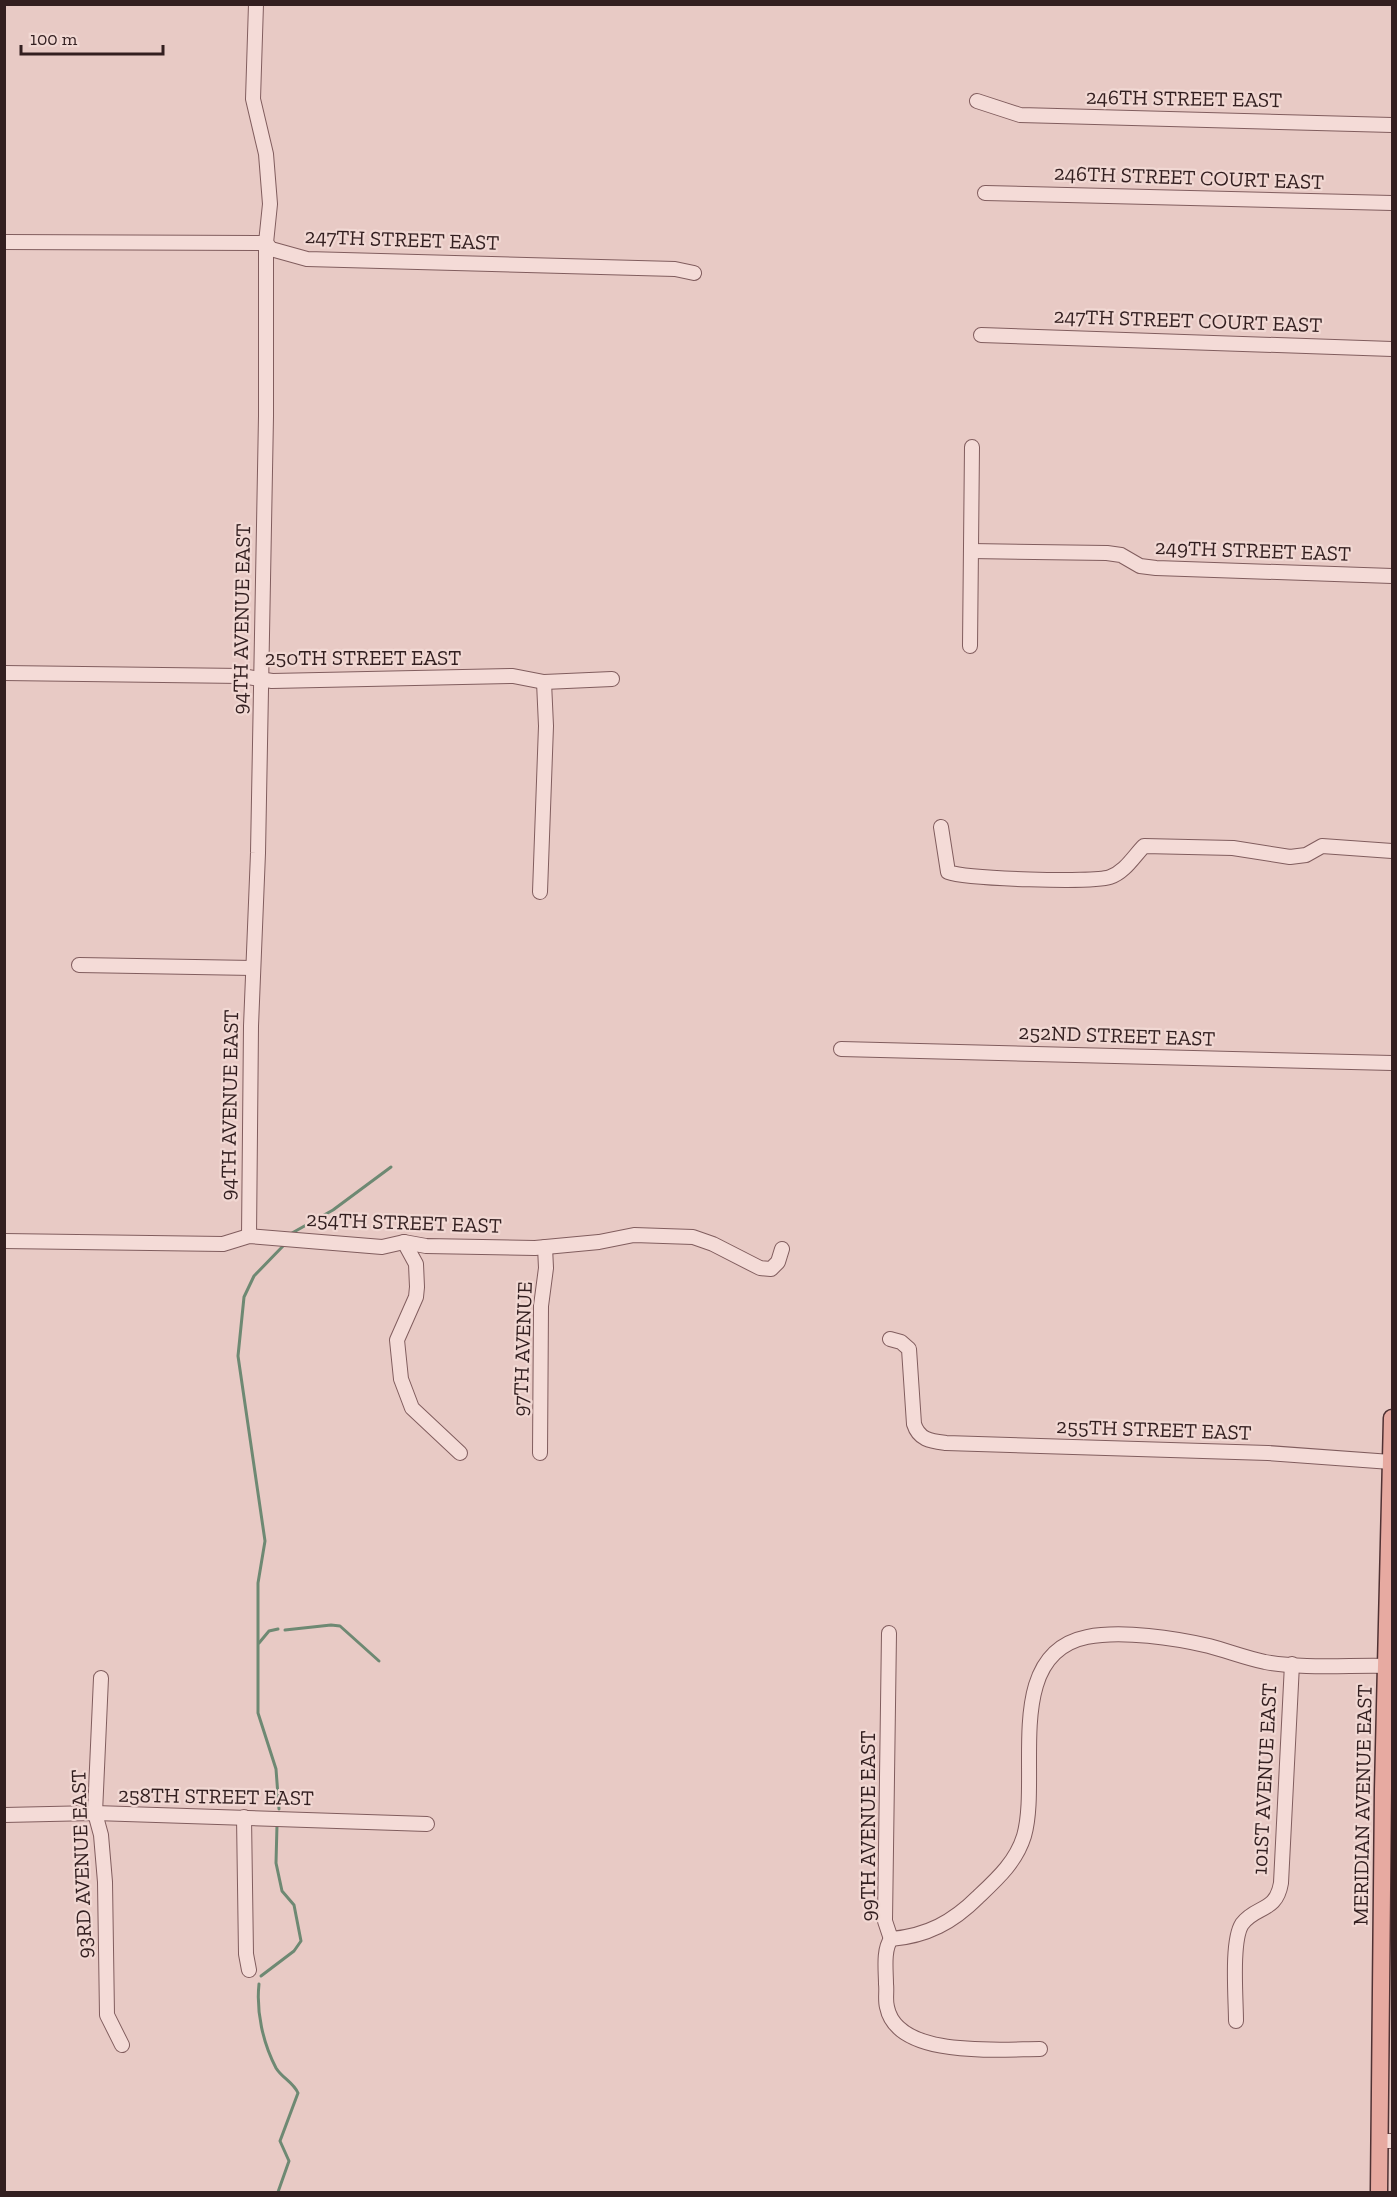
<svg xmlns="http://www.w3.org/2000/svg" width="1397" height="2197" font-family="'Zilla Slab',serif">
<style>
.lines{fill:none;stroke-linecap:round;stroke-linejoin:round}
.stream{stroke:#6e8973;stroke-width:3}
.minor-casing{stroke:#815d5e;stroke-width:16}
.major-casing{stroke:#4f3133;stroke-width:19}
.minor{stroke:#f4dbd7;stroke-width:14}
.major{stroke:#e7aaa1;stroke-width:16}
.labels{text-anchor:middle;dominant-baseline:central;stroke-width:4.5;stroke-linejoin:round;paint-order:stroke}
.street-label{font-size:21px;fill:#331f20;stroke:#f1d8d3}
</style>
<rect width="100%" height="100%" fill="#e8cac5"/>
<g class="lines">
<g class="stream">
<polyline points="292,1233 333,1210 391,1167"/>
<polyline points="285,1630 331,1625 340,1626 379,1661"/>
<polyline points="259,1643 269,1631 278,1629"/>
<polyline points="279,1809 276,1769 258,1713 258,1583 265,1541 238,1356 244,1297 254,1276 285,1244"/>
<polyline points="261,1976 294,1951 301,1941 294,1905 282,1891 276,1863 277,1825"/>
<path d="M 259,1984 C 256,2012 263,2043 276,2068 C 282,2078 293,2082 298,2093 L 280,2141 L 289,2161 L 278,2192"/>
</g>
<defs>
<g id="minor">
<polyline points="977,101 1020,115 1392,125"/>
<polyline points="985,193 1392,203"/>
<polyline points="4,242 266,243 271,249 307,259 675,269 694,273"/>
<polyline points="981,335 1392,349"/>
<polyline points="971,551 1107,553 1121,555 1140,566 1156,568 1392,576"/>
<polyline points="970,646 972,447"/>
<polyline points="4,673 242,676 272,681 513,676 544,682 612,679"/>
<path d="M 941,827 L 948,872 C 967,879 1093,883 1110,877 C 1125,872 1134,856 1144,846 L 1233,848 L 1290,857 L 1306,855 L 1322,846 L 1392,851"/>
<polyline points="540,892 546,726 544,682"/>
<polyline points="79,965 253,968"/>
<polyline points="841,1049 1392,1063"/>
<polyline points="249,1236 251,1026 258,853 266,416 266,243 270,204 266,154 253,99 256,4"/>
<polyline points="4,1241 223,1244 249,1236 382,1247 404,1242 426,1246 535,1248 599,1242 634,1235 693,1237 713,1244 760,1268 771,1269 778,1262 782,1249"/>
<polyline points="404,1242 416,1264 417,1287 416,1297 397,1340 401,1379 412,1408 460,1453"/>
<path d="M 890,1339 L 901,1342 L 909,1349 L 914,1424 C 919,1440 931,1441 946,1443 L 1268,1453 L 1391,1462"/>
<polyline points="540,1453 541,1306 546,1268 545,1247"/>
<polyline points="889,1633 885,1921 891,1939"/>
<polyline points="101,1678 95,1813 101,1835 105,1882 107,2015 122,2045"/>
<polyline points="4,1815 95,1813 427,1824"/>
<polyline points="244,1817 246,1954 249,1970"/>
<path d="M 891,1939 C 927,1936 953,1922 978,1897 C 997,1879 1016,1862 1024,1836 C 1041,1777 1002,1654 1087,1637 C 1122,1630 1175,1638 1209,1646 C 1228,1651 1246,1658 1265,1662 C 1304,1669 1348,1665 1388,1666"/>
<path d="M 891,1939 C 883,1950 886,1971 886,1984 C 887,1991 885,2000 887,2007 C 897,2059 1001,2049 1040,2049"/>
<path d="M 1236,2021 C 1236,1999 1231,1941 1242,1924 C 1256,1905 1276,1913 1281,1883 L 1292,1664"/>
<polyline points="1380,2141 1392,2141"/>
</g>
<polyline id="major" points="1379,2192 1383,1789 1392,1418"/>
</defs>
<use href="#minor" class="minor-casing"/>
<use href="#major" class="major-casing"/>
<use href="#minor" class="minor"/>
<use href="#major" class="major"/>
</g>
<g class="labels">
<g class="street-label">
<text transform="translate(1184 98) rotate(1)">246TH STREET EAST</text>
<text transform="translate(1189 177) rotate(2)">246TH STREET COURT EAST</text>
<text transform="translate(402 239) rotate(2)">247TH STREET EAST</text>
<text transform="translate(1188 320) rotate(2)">247TH STREET COURT EAST</text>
<text transform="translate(1253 550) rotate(2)">249TH STREET EAST</text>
<text transform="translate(241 619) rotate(-89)">94TH AVENUE EAST</text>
<text x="363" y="657">250TH STREET EAST</text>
<text transform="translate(1117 1035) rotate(2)">252ND STREET EAST</text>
<text transform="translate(229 1105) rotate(-89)">94TH AVENUE EAST</text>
<text transform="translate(404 1222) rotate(2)">254TH STREET EAST</text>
<text transform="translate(522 1349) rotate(-88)">97TH AVENUE</text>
<text transform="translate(1154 1429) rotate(2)">255TH STREET EAST</text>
<text transform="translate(1264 1779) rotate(-87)">101ST AVENUE EAST</text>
<text transform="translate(216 1796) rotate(1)">258TH STREET EAST</text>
<text transform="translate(1362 1805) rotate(-89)">MERIDIAN AVENUE EAST</text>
<text transform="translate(867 1826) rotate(-90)">99TH AVENUE EAST</text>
<text transform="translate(81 1864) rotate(-92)">93RD AVENUE EAST</text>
</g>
</g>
<rect width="1397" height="2197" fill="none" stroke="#331f20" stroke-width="12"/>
<path d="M21 45v9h142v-9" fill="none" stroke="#331f20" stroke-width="3"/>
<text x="30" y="45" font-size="18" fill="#331f20" stroke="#f1d8d3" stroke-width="4.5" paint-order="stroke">100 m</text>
</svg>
